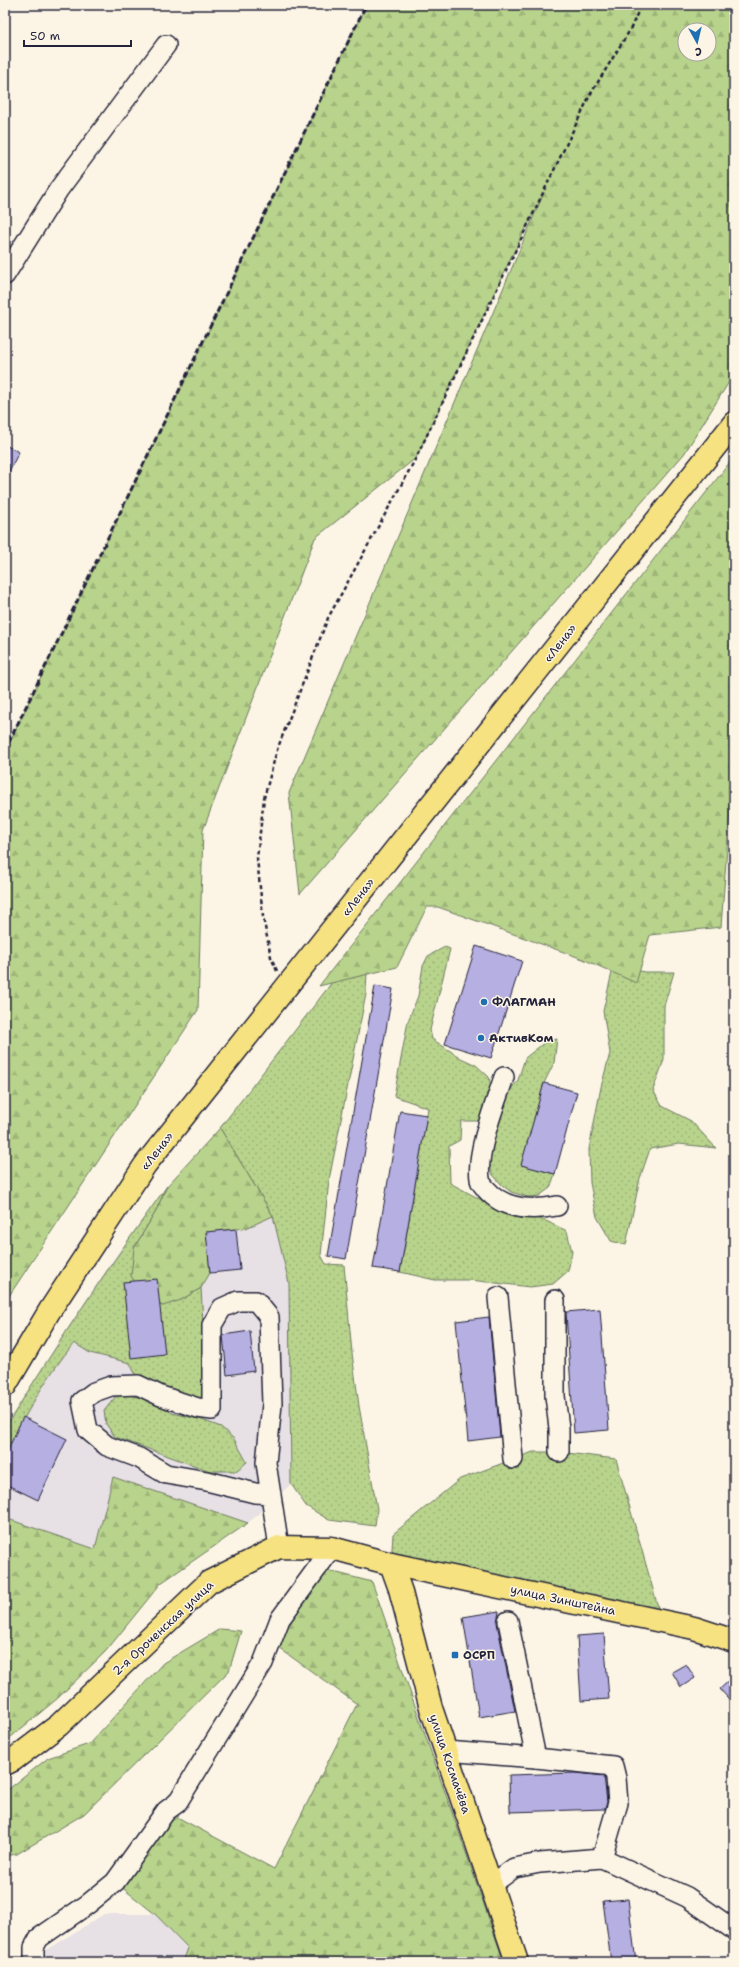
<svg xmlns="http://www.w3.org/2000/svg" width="739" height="1967" font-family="'Shantell Sans',sans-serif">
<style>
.built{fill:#e7e0e4}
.grass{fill:url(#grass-dots);stroke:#6d7a63}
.forest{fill:url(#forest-firs);stroke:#6d7a63;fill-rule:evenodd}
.building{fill:#b6afe1;stroke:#22223b}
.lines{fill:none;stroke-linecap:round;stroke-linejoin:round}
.minor-casing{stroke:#22223b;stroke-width:22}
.major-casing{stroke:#22223b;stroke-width:25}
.highway-casing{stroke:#22223b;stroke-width:25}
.path{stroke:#22223b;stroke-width:2.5;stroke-dasharray:4 3;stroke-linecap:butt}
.minor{stroke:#fcf5e5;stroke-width:19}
.major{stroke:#f7e281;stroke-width:22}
.highway{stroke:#f7e281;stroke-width:22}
.rail{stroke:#22223b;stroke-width:3;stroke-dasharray:6 3;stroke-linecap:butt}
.poi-dot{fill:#1f6fb2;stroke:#fcf5e5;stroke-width:1.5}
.labels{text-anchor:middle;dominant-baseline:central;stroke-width:3;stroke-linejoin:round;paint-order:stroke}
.street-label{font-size:12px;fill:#22223b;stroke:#fcf5e5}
.poi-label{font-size:12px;font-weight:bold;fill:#22223b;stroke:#fcf5e5;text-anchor:start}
</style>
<defs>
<pattern id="grass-dots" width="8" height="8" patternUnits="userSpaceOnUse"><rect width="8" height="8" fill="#b8d38b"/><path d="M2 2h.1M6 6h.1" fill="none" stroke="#9eb579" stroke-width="1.8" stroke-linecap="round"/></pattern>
<pattern id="forest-firs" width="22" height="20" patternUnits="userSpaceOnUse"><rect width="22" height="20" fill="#b8d38b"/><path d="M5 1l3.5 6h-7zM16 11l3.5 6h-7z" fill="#9eb579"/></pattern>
</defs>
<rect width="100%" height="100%" fill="#fcf5e5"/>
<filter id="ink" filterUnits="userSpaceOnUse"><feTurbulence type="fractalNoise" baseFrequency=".025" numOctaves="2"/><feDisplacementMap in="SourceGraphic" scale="8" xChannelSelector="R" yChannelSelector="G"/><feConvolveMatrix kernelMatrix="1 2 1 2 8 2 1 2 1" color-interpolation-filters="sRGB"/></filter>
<g filter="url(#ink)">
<g class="built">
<polygon points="220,1128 273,1216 289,1283 291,1484 248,1523 113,1477 95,1549 5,1518 5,1430 8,1423 57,1344 112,1261 167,1186"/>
<polygon points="728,1175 734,1176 734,1335 730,1331"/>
<polygon points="104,1914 155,1914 188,1949 183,1962 5,1962 5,1957 26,1959 33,1958"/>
</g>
<g class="grass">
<polygon points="445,947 450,949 430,1030 432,1039 461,1058 476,1065 489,1077 492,1093 481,1121 461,1121 460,1140 449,1146 450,1183 489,1204 546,1221 567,1231 572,1252 568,1271 553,1284 530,1287 470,1280 435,1280 400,1272 428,1108 394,1096 408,1021 418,996 423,966 428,956"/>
<polygon points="368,949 366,994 329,1180 321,1255 326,1264 344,1265 352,1353 359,1406 377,1509 375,1526 329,1520 306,1506 291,1484 289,1283 273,1216 220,1128 353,955"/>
<polygon points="614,964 644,972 674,972 664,1006 664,1060 653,1090 662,1106 691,1121 716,1148 679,1144 650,1149 640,1178 626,1245 611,1241 597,1217 590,1183 589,1149 601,1087 610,1053 603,1011"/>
<polygon points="557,1039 554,1063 544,1083 522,1165 555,1174 550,1188 539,1196 528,1197 511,1192 502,1185 493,1175 487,1158 505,1097 518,1080 525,1058 545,1042"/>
<path d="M 167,1186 L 155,1213 L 134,1248 L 181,1300 L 201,1288 L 207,1394 L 199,1398 L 137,1378 L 130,1363 L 90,1353 L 74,1343 C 46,1377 24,1416 5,1456 L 5,1430 L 8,1423 C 58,1342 111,1263 167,1186 Z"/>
<polygon points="128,1395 151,1400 172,1413 199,1419 221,1427 234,1439 247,1462 236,1471 210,1471 115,1437 106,1424 104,1411 116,1396"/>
<polygon points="533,1452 559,1452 616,1459 662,1621 391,1564 393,1534 460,1479"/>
</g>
<g class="forest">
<path d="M 366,5 L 734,5 L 734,374 L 684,454 L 300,894 L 289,793 L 542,197 L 507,266 L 416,458 L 315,538 L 203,830 L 198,1010 L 5,1302 L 5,751 ZM 685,30 L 709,30 L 709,54 L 685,54 Z"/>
<polygon points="734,457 734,757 721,927 650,935 636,983 583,959 438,907 427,907 397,967 319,986"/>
<polygon points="220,1128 273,1216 246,1228 207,1232 210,1273 201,1288 181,1300 163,1306 148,1301 131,1276 134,1248 155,1213 167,1186"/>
<polygon points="113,1477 248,1523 161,1583 106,1651 58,1698 5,1742 5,1518 95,1549"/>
<polygon points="326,1570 372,1582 504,1962 183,1962 188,1948 155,1914 115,1882 166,1811 274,1869 357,1704 272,1643"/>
<polygon points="220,1629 241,1631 229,1671 84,1814 17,1854 5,1856 5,1792 48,1758 89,1744 163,1663"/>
</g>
<g class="building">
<polygon points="5,445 19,452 5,479"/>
<polygon points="476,946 522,961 491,1058 445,1044"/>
<polygon points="375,986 393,989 346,1259 328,1256"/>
<polygon points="544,1083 577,1092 555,1174 521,1165"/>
<polygon points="400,1111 427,1115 400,1272 373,1268"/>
<polygon points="236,1229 240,1270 210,1273 206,1232"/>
<polygon points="157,1279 165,1354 131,1358 123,1282"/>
<polygon points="600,1309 609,1430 574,1433 566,1312"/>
<polygon points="489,1317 500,1437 468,1441 456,1321"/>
<polygon points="250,1331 254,1371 227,1375 223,1335"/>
<polygon points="23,1417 67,1439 38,1500 5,1484 5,1456"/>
<polygon points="499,1611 497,1623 515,1711 479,1717 463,1617"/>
<polygon points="604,1634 609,1699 581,1701 577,1636"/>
<polygon points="686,1664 695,1678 681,1687 672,1672"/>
<polygon points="734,1676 734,1705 720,1689"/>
<polygon points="576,1773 604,1776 607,1802 605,1809 510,1812 509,1775"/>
<polygon points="628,1899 636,1962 611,1962 603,1901"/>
</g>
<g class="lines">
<defs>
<g id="minor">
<polyline points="5,275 59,189 166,45"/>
<path d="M 504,1077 C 495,1105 476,1151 480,1179 C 480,1183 484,1186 486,1189 C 504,1210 531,1211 557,1206"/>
<polyline points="498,1297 513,1459"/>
<polyline points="555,1300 555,1396 559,1428 559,1452"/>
<polyline points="271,1494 255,1493 207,1481 166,1474 139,1458 107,1446 88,1430 82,1401 94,1392 111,1386 138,1385 161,1396 198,1408 212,1410 212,1325 222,1308 238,1301 256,1301 269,1317 272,1404 266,1463 279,1547"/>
<polyline points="446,1751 536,1758 508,1621"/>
<polyline points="602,1858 687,1897 734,1930"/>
<polyline points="491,1885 514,1868 540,1863 602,1858 618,1803 616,1778 613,1766 536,1758"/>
<polyline points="34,1962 34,1947 39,1938 88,1904 115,1882 166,1811 177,1803 263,1663 280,1619 332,1548"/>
</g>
<g id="major">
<polyline points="391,1564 400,1589 431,1708 517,1962"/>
<polyline points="5,1764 13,1760 59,1725 209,1582 279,1547 332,1548 391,1564 694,1628 734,1641"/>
</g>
<polyline id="highway" points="5,1386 50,1310 145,1165 734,423"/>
</defs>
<use href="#minor" class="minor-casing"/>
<use href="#major" class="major-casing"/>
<use href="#highway" class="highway-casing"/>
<polyline class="path" points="277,971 271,957 263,917 257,858 264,798 277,750 328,618 416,458 590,95 630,30 641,5"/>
<use href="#minor" class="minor"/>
<use href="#major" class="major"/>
<use href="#highway" class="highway"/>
<polyline class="rail" points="5,750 366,5"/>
</g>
</g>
<g class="poi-dot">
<circle cx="484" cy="1002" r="4"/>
<circle cx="481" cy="1038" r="4"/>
<rect x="451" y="1651" width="8" height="8" rx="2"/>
</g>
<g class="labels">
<g class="street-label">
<text transform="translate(560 643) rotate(-52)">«Лена»</text>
<text transform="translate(358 897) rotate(-52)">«Лена»</text>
<text transform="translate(157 1151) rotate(-52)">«Лена»</text>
<text transform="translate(563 1600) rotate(12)">улица Зинштейна</text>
<text transform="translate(163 1628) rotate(-43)">2-я Ороченская улица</text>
<text transform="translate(450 1764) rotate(71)">улица Космачёва</text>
</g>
<g class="poi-label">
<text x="492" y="1002">ФЛАГМАН</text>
<text x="489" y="1038">АктивКом</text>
<text x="463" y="1655">ОСРП</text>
</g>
</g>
<rect width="739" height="1967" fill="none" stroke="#fcf5e5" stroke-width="20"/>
<rect x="10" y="10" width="719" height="1947" fill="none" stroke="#22223b" stroke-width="1.5" filter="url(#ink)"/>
<g transform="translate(697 42) rotate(172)"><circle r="19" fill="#fcf5e5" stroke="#a5a1a1"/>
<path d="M0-3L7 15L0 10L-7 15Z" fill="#1f6fb2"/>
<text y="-6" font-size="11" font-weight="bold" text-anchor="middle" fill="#22223b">С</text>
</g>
<path d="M24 40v6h107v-6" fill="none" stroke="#22223b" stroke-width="2"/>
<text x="30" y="40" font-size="12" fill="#22223b" stroke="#fcf5e5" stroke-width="3" paint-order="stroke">50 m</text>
</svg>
